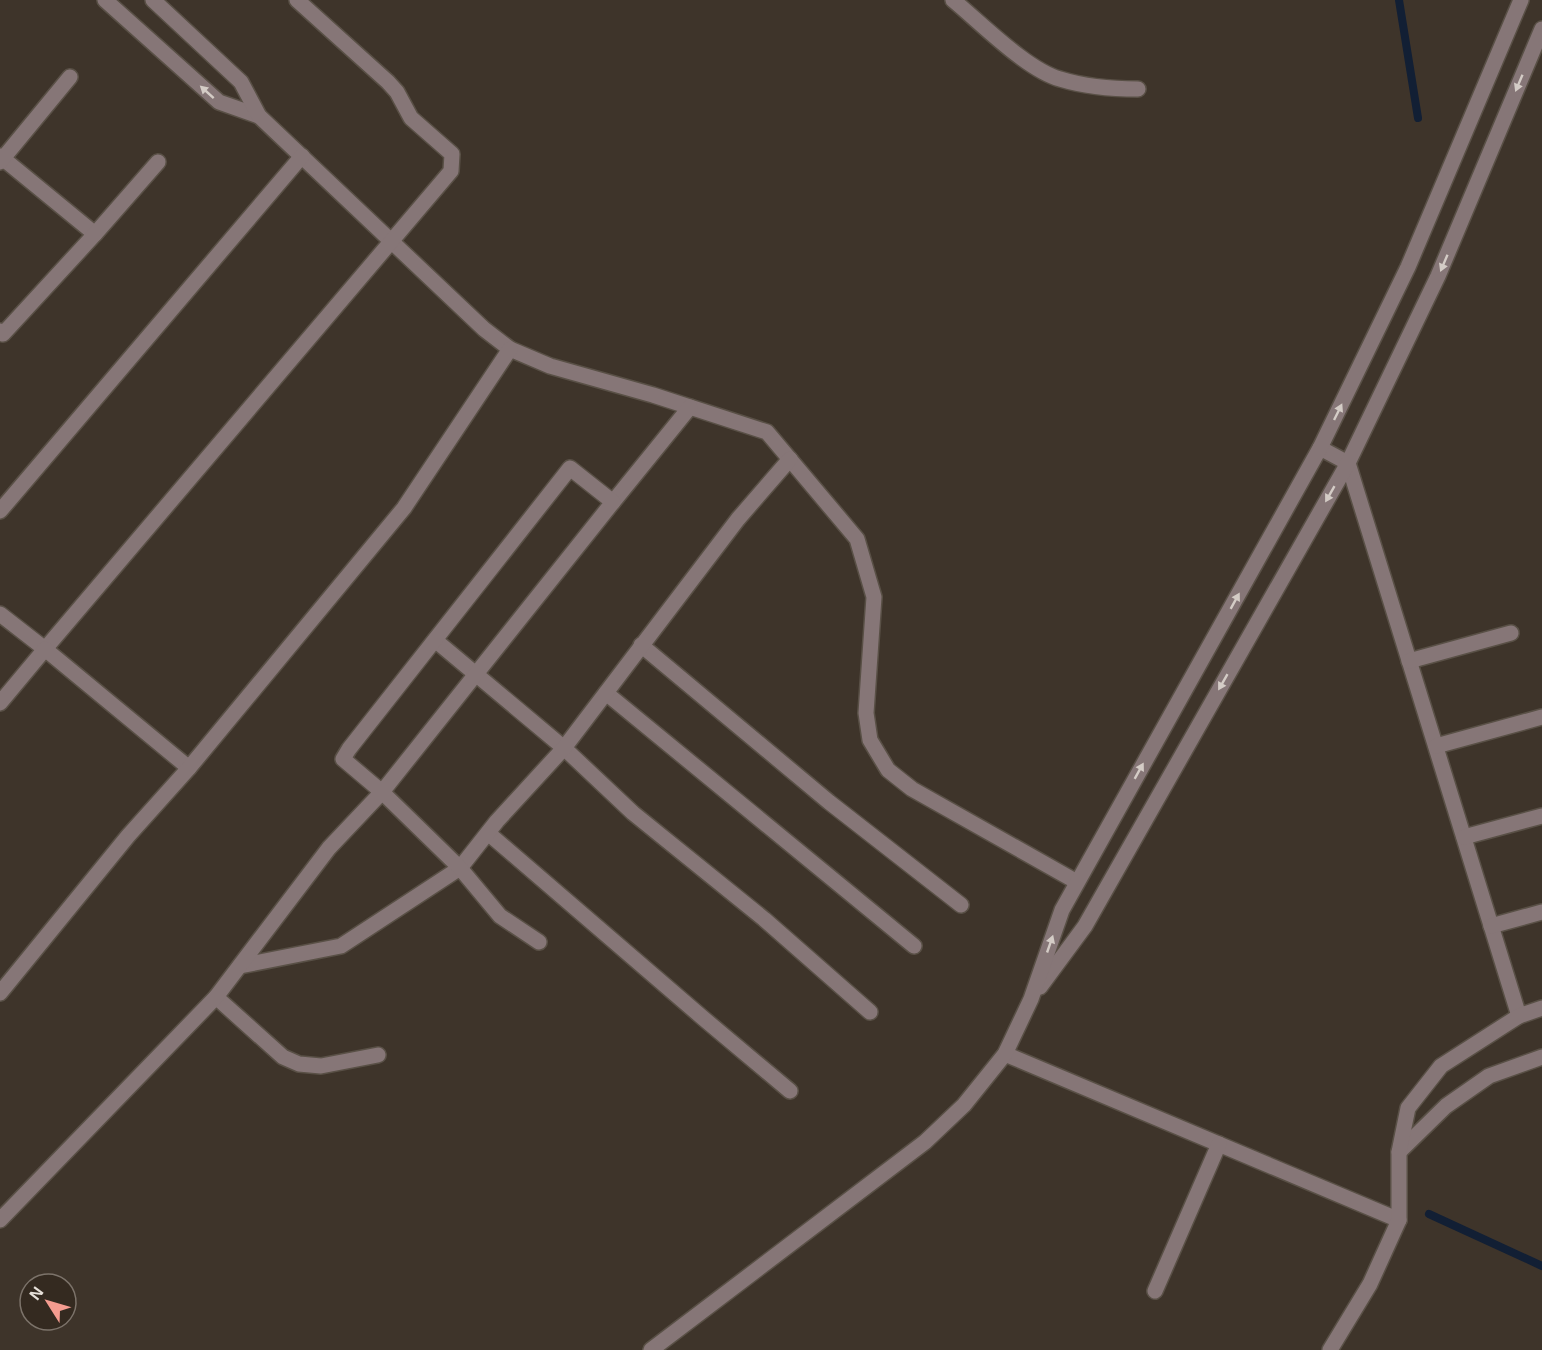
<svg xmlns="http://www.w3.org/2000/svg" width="1542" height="1350" font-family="Arial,sans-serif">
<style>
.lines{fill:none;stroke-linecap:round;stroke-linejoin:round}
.stream{stroke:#121f34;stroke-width:8}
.minor-casing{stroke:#595046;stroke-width:18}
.minor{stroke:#867677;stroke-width:15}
.oneway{fill:#d4ccc6}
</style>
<rect width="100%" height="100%" fill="#3e342a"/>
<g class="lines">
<g class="stream">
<polyline points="1399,0 1418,118"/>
<polyline points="1429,1214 1542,1266"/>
</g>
<defs>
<g id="minor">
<polyline points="105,0 219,102 259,116"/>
<polyline points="153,0 241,82 259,116 484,329 510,349 550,366 653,395 767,432 857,539 874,597 866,713 870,740 888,770 912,789 1077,882"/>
<path d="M 953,0 C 981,23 1027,70 1060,79 C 1086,87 1111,89 1138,89"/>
<polyline points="0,156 95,234"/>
<polyline points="0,162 70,77"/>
<polyline points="0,331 3,334 95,234 158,162"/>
<polyline points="1320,448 1348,463 1519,1016"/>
<polyline points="613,502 690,407"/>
<polyline points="0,511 302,156"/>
<polyline points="0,614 45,649 451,171 452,154 411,118 397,92 388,82 297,0"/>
<polyline points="435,640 564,748 633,813 764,919 870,1012"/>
<polyline points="641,645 829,802 961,905"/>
<polyline points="1409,661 1511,633"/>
<polyline points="606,693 914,946"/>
<polyline points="0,703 45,649 189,768"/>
<polyline points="1436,746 1542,717"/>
<polyline points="488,833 703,1018 790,1091"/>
<polyline points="1464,837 1542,816"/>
<polyline points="1491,926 1542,912"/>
<polyline points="240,966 341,946 460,868 497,821 564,748 738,519 790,459"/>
<polyline points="1040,987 1085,926 1348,463 1438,276 1542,29"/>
<polyline points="0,993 128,836 189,768 404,508 510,349"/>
<polyline points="216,997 283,1057 299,1064 321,1066 378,1055"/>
<polyline points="1005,1054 1399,1220"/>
<polyline points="1399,1152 1446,1106 1489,1076 1542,1057"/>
<polyline points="0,1220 216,997 329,848 382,792 613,502 570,468 349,749 343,759 382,792 460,868 500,916 539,942"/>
<polyline points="1155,1291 1219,1144"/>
<polyline points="651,1350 925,1142 964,1105 1005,1054 1031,999 1062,910 1320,448 1408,267 1521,0"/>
<polyline points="1330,1350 1370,1284 1399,1220 1399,1152 1408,1108 1441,1066 1519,1016 1542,1008"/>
</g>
</defs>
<use href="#minor" class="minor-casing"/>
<use href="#minor" class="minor"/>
</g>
<defs><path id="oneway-solid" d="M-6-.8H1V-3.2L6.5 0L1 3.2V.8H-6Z" transform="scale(1.5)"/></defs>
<g class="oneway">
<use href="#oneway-solid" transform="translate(1519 83) rotate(113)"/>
<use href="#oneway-solid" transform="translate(207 92) rotate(-138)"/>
<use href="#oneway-solid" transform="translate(1444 263) rotate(113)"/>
<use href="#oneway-solid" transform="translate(1338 412) rotate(-64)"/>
<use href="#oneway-solid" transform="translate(1330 494) rotate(120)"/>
<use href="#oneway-solid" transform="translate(1235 601) rotate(-61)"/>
<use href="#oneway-solid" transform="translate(1223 682) rotate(120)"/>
<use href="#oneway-solid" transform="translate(1139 771) rotate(-61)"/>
<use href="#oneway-solid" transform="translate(1050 944) rotate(-71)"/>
</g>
<g transform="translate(48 1302) rotate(307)"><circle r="28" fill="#342a20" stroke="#7c736a" stroke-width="1.5"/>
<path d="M0-4.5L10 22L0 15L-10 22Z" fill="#f59c90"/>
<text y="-9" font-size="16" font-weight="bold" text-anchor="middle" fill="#e7e1da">N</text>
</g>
</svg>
